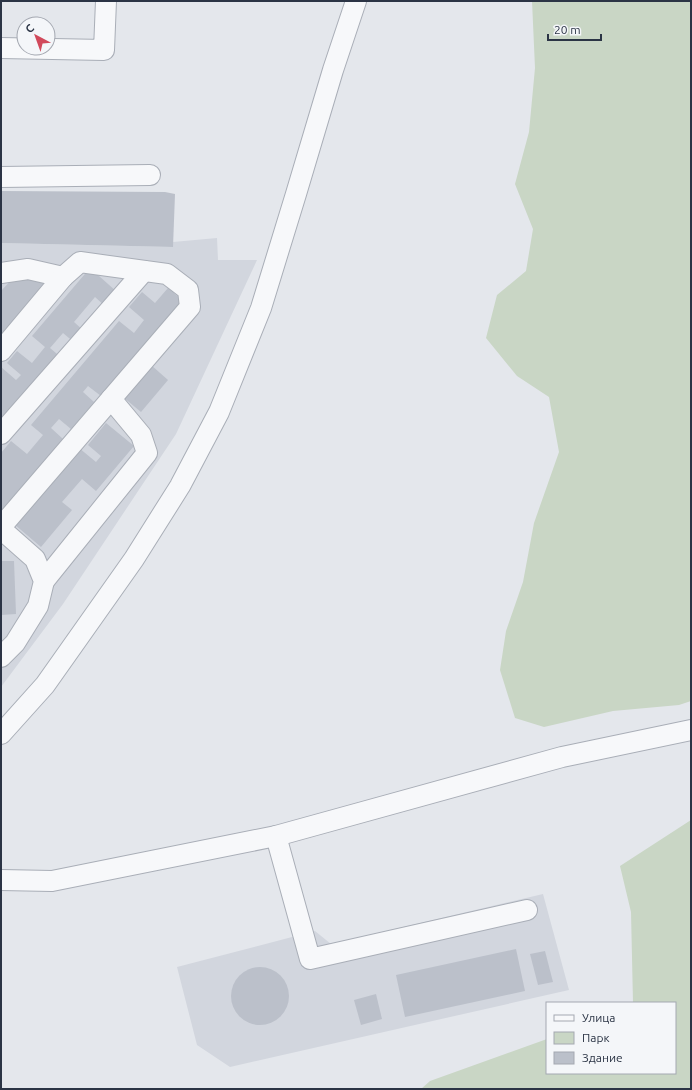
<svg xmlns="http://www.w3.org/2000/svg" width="692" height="1090" font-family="Ubuntu,sans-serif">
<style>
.built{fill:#d2d6de}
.green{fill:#c9d6c5}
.building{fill:#bbc0ca}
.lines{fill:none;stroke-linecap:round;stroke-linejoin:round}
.minor-casing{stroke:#a9aeb7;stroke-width:22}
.minor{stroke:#f7f8fa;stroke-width:20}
</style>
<rect width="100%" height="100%" fill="#e4e7ec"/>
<g class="built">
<polygon points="217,238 218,260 257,260 176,434 63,604 1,687 1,243 173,247 173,242"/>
<polygon points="543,894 569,990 230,1067 197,1045 177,967 315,931 331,944"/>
</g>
<g class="green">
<polygon points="532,1 691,1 691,701 679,705 613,711 544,727 515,718 500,670 506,631 523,582 534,523 559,452 549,397 517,376 486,338 497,295 526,271 533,229 515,184 529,132 535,68"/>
<polygon points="691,820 691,1089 421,1089 430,1081 547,1039 547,1073 675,1073 675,1003 633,1003 631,912 620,866"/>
</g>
<g class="building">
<polygon points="1,191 165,192 175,194 173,247 1,243"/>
<polygon points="90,268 117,292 105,306 95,297 74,322 85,332 75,343 63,333 50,348 63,359 1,433 1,367 16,380 21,375 7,363 17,351 32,363 45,347 32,336"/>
<polygon points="16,275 53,285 1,346 1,291"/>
<polygon points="168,288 182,300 101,396 88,386 83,392 94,402 71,429 59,419 51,428 63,439 1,512 1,453 11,441 27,454 43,435 31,425 119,321 134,333 144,320 129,307 142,292 155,303"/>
<polygon points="151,365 168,380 141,412 123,397"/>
<polygon points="106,423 134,446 96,491 82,479 62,502 72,510 41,547 14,524 79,448 96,462 101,456 88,445"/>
<polygon points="1,561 14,561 16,614 1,615"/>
<polygon points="516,949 525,991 405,1017 396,975"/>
<polygon points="545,951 553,982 538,985 530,954"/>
<circle cx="260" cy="996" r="29"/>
<polygon points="376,994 382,1019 361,1025 354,1000"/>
</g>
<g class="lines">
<defs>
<g id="minor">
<polyline points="1,48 104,50 106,1"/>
<polyline points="1,177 150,175"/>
<polyline points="1,273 28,269 63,277 80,262 167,274 188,290 190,307 1,527"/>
<polyline points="1,351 63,277"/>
<polyline points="1,434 144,271"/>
<polyline points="1,529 35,559 44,581 38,606 15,643 1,657"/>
<polyline points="44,581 147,453 141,435 111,399"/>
<polyline points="1,734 45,685 134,559 180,486 219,412 261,308 296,194 333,70 356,1"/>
<polyline points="276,836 310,959 527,910"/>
<polyline points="1,880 52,881 276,836 562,757 691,730"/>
</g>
</defs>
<use href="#minor" class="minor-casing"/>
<use href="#minor" class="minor"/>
</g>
<rect width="692" height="1090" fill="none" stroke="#2b3445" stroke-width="4"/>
<rect x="546" y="1002" width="130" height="72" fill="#f4f6f9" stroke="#a4a8b1"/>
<rect x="554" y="1015" width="20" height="6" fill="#f7f8fa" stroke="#a4a8b1"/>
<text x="582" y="1022" font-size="12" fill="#2b3445">Улица</text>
<rect x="554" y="1032" width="20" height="12" fill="#c9d6c5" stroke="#a4a8b1"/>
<text x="582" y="1042" font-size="12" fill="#2b3445">Парк</text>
<rect x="554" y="1052" width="20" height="12" fill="#bbc0ca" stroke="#a4a8b1"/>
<text x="582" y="1062" font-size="12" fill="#2b3445">Здание</text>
<g transform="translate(36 36) rotate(319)"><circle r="19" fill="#f4f6f9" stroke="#a4a8b1"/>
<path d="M0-3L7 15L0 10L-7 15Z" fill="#d1495b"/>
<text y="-6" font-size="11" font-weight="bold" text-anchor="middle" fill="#2b3445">С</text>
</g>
<path d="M548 34v6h53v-6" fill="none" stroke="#2b3445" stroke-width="2"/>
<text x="554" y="34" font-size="12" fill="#2b3445" stroke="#f4f6f9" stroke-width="3" paint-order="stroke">20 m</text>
</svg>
